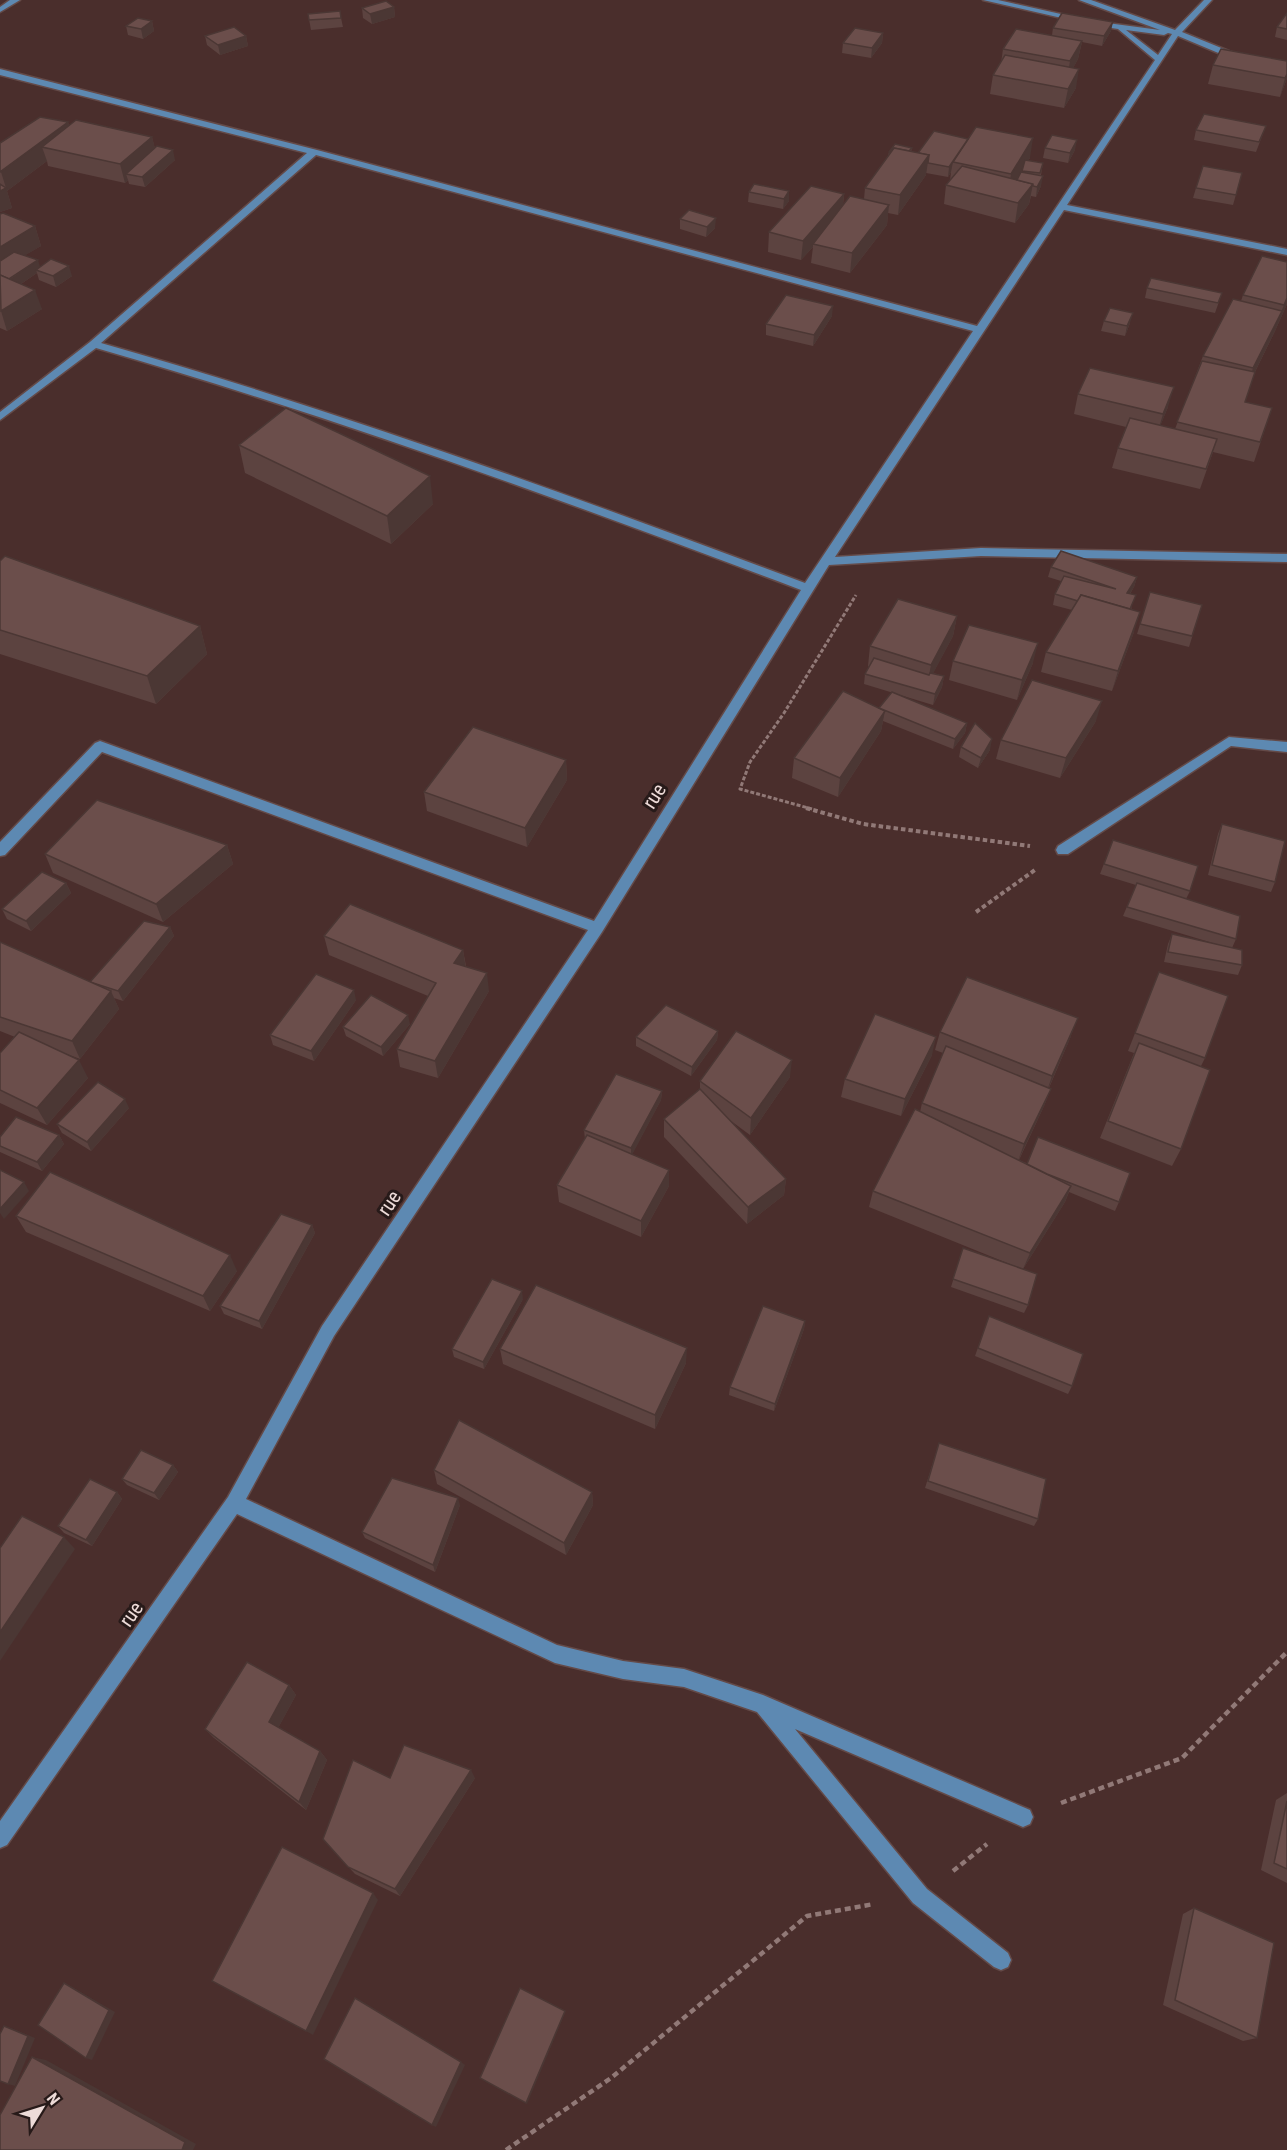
<svg xmlns="http://www.w3.org/2000/svg" width="1287" height="2150" font-family="'Roboto Condensed',sans-serif">
<style>
.lines{fill:none;stroke-linecap:round;stroke-linejoin:round}
.minor-casing{stroke:#644a48;stroke-width:3}
.path-far2{stroke:#917977;stroke-width:3;stroke-dasharray:4 2;stroke-linecap:butt}
.path-far1{stroke:#917977;stroke-width:4;stroke-dasharray:4.5 3;stroke-linecap:butt}
.path{stroke:#917977;stroke-width:4.5;stroke-dasharray:6 4;stroke-linecap:butt}
.minor{fill:#5d89b2;fill-rule:evenodd}
.wall{fill:#5c4340}
.shaded-wall{fill:#4b3734}
.building{fill:#6b4e4b;stroke:#4b3734;stroke-width:1.5}
.labels{text-anchor:middle;dominant-baseline:central;stroke-width:6;stroke-linejoin:round;paint-order:stroke}
.street-label{font-size:20px;fill:#eddbd8;stroke:#271a19}
</style>
<rect width="100%" height="100%" fill="#4a2e2c"/>
<g class="lines">
<defs>
<g id="minor">
<polygon points="10,0 20,0 0,12 0,7"/>
<path d="M 983,0 L 998,0 L 1092,21 L 1160,30 L 1079,0 L 1091,0 L 1175,30 L 1204,0 L 1212,0 L 1182,32 L 1241,56 L 1241,60 L 1235,60 L 1178,36 L 1067,205 L 1287,249 L 1287,255 L 1064,210 L 835,557 L 981,548 L 1287,554 L 1287,562 L 981,556 L 829,565 L 602,932 L 334,1336 L 246,1499 L 557,1645 L 623,1661 L 684,1669 L 763,1695 L 1030,1810 L 1033,1817 L 1030,1824 L 1023,1827 L 795,1729 L 927,1889 L 1008,1953 L 1011,1960 L 1008,1967 L 1001,1970 L 994,1967 L 913,1903 L 757,1712 L 684,1687 L 623,1679 L 555,1663 L 237,1514 L 7,1845 L 0,1848 L 0,1821 L 228,1497 L 322,1326 L 588,930 L 102,752 L 5,855 L 0,856 L 0,842 L 95,743 L 100,741 L 594,921 L 801,590 C 568,502 335,417 96,348 L 0,420 L 0,412 L 90,342 L 307,153 L 0,75 L 0,69 L 317,150 L 977,326 L 1155,60 L 1118,29 L 1092,25 ZM 1126,30 L 1164,35 L 1168,33 L 1172,34 L 1158,55 ZM 316,155 L 973,331 L 805,583 C 573,496 340,411 101,343 Z"/>
<polygon points="1229,737 1287,742 1287,752 1231,746 1068,854 1058,854 1056,850 1058,846"/>
</g>
</defs>
<use href="#minor" class="minor-casing"/>
<polyline class="path-far2" points="812,809 740,789 750,762 784,713 856,595"/>
<g class="path-far1">
<polyline points="806,808 863,824 1030,846"/>
<polyline points="976,912 1035,870"/>
</g>
<g class="path">
<polyline points="1061,1803 1182,1758 1287,1652"/>
<polyline points="953,1871 987,1844"/>
<polyline points="506,2150 611,2078 807,1916 874,1904"/>
</g>
<use href="#minor" class="minor"/>
</g>
<g class="wall">
<polygon points="394,7 395,17 372,24 363,18 362,8"/>
<polygon points="1287,13 1287,40 1275,37 1277,27"/>
<polygon points="308,14 341,18 343,27 311,30"/>
<polygon points="152,21 154,31 143,39 128,35 126,26"/>
<polygon points="1053,28 1111,31 1102,46 1082,42 1078,59 1073,68 1076,88 1064,108 990,94 993,75 1001,63 1003,49 1052,35"/>
<polygon points="883,33 882,43 871,58 842,53 843,43"/>
<polygon points="205,36 246,36 248,46 220,55 207,45"/>
<polygon points="1287,61 1287,78 1280,97 1208,84 1213,65"/>
<polygon points="68,122 69,126 152,137 155,149 175,160 145,187 129,184 128,180 125,183 48,166 47,161 7,191 12,208 0,212 0,143"/>
<polygon points="1266,126 1256,152 1194,140 1196,130"/>
<polygon points="912,148 911,152 918,153 1030,158 1028,161 1043,163 1041,175 1041,186 1036,197 1031,196 1029,204 1015,223 944,204 946,185 950,181 951,172 948,177 926,173 926,175 898,215 888,213 887,225 850,273 811,263 813,247 801,260 768,252 769,232 844,194 843,206 864,199 865,188 888,156 889,152"/>
<polygon points="1045,148 1075,150 1068,163 1043,158"/>
<polygon points="1242,173 1233,205 1193,198 1196,188"/>
<polygon points="754,184 789,201 783,209 748,202 749,192"/>
<polygon points="0,214 35,226 41,246 25,255 40,267 72,276 56,287 39,280 37,273 21,284 42,309 7,331 0,328"/>
<polygon points="680,219 715,228 706,237 680,229"/>
<polygon points="1287,262 1287,304 1275,331 1255,372 1245,402 1272,408 1254,462 1213,452 1200,489 1112,468 1118,448 1126,427 1074,414 1078,394 1168,407 1160,426 1175,429 1203,356 1241,301 1243,295"/>
<polygon points="1147,288 1222,293 1215,313 1145,298"/>
<polygon points="832,316 813,346 766,335 766,324"/>
<polygon points="1104,321 1130,323 1125,336 1101,331"/>
<polygon points="239,445 433,504 391,544 245,473"/>
<polygon points="0,561 200,626 207,654 156,704 0,654"/>
<polygon points="1051,567 1137,577 1134,587 1130,594 1134,632 1112,691 1041,672 1046,652 1072,610 1053,605 1055,594 1061,581 1048,577"/>
<polygon points="1150,592 1202,605 1189,647 1137,634"/>
<polygon points="957,616 953,636 933,673 944,676 942,687 933,705 864,684 865,674 869,667 868,666 870,646"/>
<polygon points="953,661 1033,663 1017,700 949,680"/>
<polygon points="879,709 967,723 965,733 953,749 883,721 881,731 838,797 792,778 794,758"/>
<polygon points="1096,721 1060,778 996,759 1001,740"/>
<polygon points="961,747 990,750 978,768 959,757"/>
<polygon points="566,760 567,780 527,847 427,811 424,792"/>
<polygon points="1222,824 1275,882 1271,892 1208,875 1218,834"/>
<polygon points="1113,840 1190,891 1186,899 1236,939 1232,948 1242,965 1238,975 1164,962 1168,944 1172,934 1226,947 1123,916 1136,885 1100,874"/>
<polygon points="227,845 233,864 163,922 53,873 45,854"/>
<polygon points="66,883 71,893 31,931 7,919 2,909"/>
<polygon points="170,927 174,936 123,1001 114,998 119,1009 80,1059 64,1053 88,1078 47,1125 0,1103 0,1053 15,1037 0,1031 0,942 90,982"/>
<polygon points="324,936 463,950 466,966 489,991 438,1078 400,1067 397,1049 428,996 329,955"/>
<polygon points="1152,990 1205,1058 1201,1066 1181,1149 1172,1166 1100,1138 1134,1053 1128,1051"/>
<polygon points="356,1000 314,1061 273,1045 270,1035"/>
<polygon points="410,1024 383,1056 346,1036 343,1027"/>
<polygon points="718,1031 717,1040 691,1076 636,1046 636,1037"/>
<polygon points="940,1032 1071,1036 1049,1088 1051,1089 1044,1106 1019,1160 1119,1202 1115,1211 1069,1192 1065,1202 1023,1269 1028,1305 1024,1313 951,1287 963,1248 1017,1267 869,1207 873,1191 920,1112 922,1103 943,1053 935,1050"/>
<polygon points="932,1055 901,1116 841,1097 845,1079"/>
<polygon points="790,1077 750,1135 731,1121 786,1179 784,1195 747,1224 664,1137 664,1119 700,1089 700,1081"/>
<polygon points="662,1091 661,1100 632,1154 669,1186 641,1237 559,1202 557,1185 585,1139 584,1130"/>
<polygon points="129,1108 91,1151 62,1133 57,1124"/>
<polygon points="59,1135 64,1144 42,1171 0,1152 0,1137"/>
<polygon points="16,1216 237,1271 210,1311 26,1232"/>
<polygon points="312,1225 315,1233 262,1329 224,1314 220,1306"/>
<polygon points="523,1299 484,1369 454,1357 452,1349"/>
<polygon points="989,1316 1072,1386 1068,1394 975,1356"/>
<polygon points="805,1321 804,1329 774,1411 729,1395 730,1387"/>
<polygon points="500,1349 686,1363 655,1429 503,1364"/>
<polygon points="939,1443 1038,1519 1034,1526 925,1488"/>
<polygon points="173,1465 178,1472 159,1500 127,1485 122,1479"/>
<polygon points="434,1470 592,1492 593,1505 566,1555 437,1484"/>
<polygon points="117,1492 122,1499 92,1546 64,1533 58,1526"/>
<polygon points="460,1505 435,1572 365,1538 362,1532"/>
<polygon points="289,1685 296,1695 278,1728 320,1751 327,1760 306,1810 214,1738 205,1729"/>
<polygon points="390,1778 475,1778 400,1896 355,1874 323,1839"/>
<polygon points="1287,1793 1287,1883 1261,1870 1276,1800"/>
<polygon points="1194,1908 1257,2038 1243,2041 1163,2005 1183,1914"/>
</g>
<g class="shaded-wall">
<polygon points="394,7 395,17 372,24 370,14"/>
<polygon points="152,21 154,31 143,39 141,29"/>
<polygon points="1113,22 1111,31 1102,46 1104,36"/>
<polygon points="883,33 882,43 871,58 872,48"/>
<polygon points="246,36 248,46 220,55 218,45"/>
<polygon points="1082,41 1078,59 1067,80 1070,61"/>
<polygon points="1079,69 1076,88 1064,108 1068,89"/>
<polygon points="1287,74 1287,78 1280,97 1285,78"/>
<polygon points="68,122 73,141 42,147 47,161 7,191 12,208 0,212 0,191 6,188 1,172"/>
<polygon points="152,137 157,156 126,174 128,180 125,183 120,164"/>
<polygon points="1033,138 1030,158 1008,193 1011,174"/>
<polygon points="1077,140 1075,150 1068,163 1070,153"/>
<polygon points="173,150 175,160 145,187 142,177"/>
<polygon points="929,155 926,175 898,215 900,195"/>
<polygon points="953,162 951,172 948,177 949,167"/>
<polygon points="1043,176 1041,186 1036,197 1037,187"/>
<polygon points="1033,184 1029,204 1015,223 1018,203"/>
<polygon points="789,191 789,201 783,209 784,199"/>
<polygon points="844,194 842,213 813,244 813,247 801,260 803,241"/>
<polygon points="889,205 887,225 850,273 852,253"/>
<polygon points="716,218 715,228 706,237 707,227"/>
<polygon points="35,226 41,246 0,270 0,247"/>
<polygon points="38,260 41,270 36,270 37,273 9,292 6,282"/>
<polygon points="69,266 72,276 56,287 53,276"/>
<polygon points="35,290 42,309 7,331 1,311"/>
<polygon points="1287,298 1287,304 1275,331 1247,388 1253,368 1281,312"/>
<polygon points="833,306 832,316 813,346 814,335"/>
<polygon points="1133,313 1130,323 1125,336 1127,326"/>
<polygon points="1174,387 1168,407 1157,434 1163,414"/>
<polygon points="430,476 433,504 391,544 387,516"/>
<polygon points="1137,577 1134,587 1124,603 1127,593"/>
<polygon points="1140,612 1134,632 1112,691 1118,671"/>
<polygon points="957,616 953,636 927,685 931,665"/>
<polygon points="200,626 207,654 156,704 147,676"/>
<polygon points="1038,643 1033,663 1017,700 1022,680"/>
<polygon points="944,676 942,687 933,705 935,694"/>
<polygon points="1102,701 1096,721 1060,778 1066,758"/>
<polygon points="885,711 881,731 838,797 840,778"/>
<polygon points="967,723 965,733 953,749 955,739"/>
<polygon points="992,739 990,750 978,768 981,758"/>
<polygon points="566,760 567,780 527,847 525,828"/>
<polygon points="227,845 233,864 163,922 156,904"/>
<polygon points="66,883 71,893 31,931 26,921"/>
<polygon points="170,927 174,936 123,1001 118,991"/>
<polygon points="463,950 466,969 454,963"/>
<polygon points="487,973 489,991 438,1078 435,1061"/>
<polygon points="354,990 356,1000 314,1061 311,1051"/>
<polygon points="111,991 119,1009 80,1059 72,1041"/>
<polygon points="408,1015 410,1024 383,1056 381,1047"/>
<polygon points="1078,1018 1071,1036 1046,1094 1052,1076"/>
<polygon points="718,1031 717,1040 691,1076 692,1067"/>
<polygon points="936,1037 932,1055 901,1116 905,1099"/>
<polygon points="79,1060 88,1078 47,1125 37,1108"/>
<polygon points="792,1060 790,1077 750,1135 751,1118"/>
<polygon points="1051,1089 1044,1106 1018,1161 1024,1144"/>
<polygon points="662,1091 661,1100 631,1157 631,1148"/>
<polygon points="125,1099 129,1108 91,1151 87,1142"/>
<polygon points="59,1135 64,1144 42,1171 37,1162"/>
<polygon points="669,1170 669,1186 641,1237 641,1221"/>
<polygon points="786,1179 784,1195 747,1224 748,1207"/>
<polygon points="24,1182 29,1191 4,1219 0,1213 0,1209"/>
<polygon points="1071,1186 1065,1202 1023,1269 1030,1253"/>
<polygon points="312,1225 315,1233 262,1329 259,1321"/>
<polygon points="230,1255 237,1271 210,1311 203,1296"/>
<polygon points="522,1291 523,1299 484,1369 483,1362"/>
<polygon points="805,1321 804,1329 774,1411 775,1404"/>
<polygon points="687,1348 686,1363 655,1429 655,1415"/>
<polygon points="173,1465 178,1472 159,1500 154,1493"/>
<polygon points="117,1492 122,1499 92,1546 86,1540"/>
<polygon points="592,1492 593,1505 566,1555 564,1543"/>
<polygon points="458,1498 460,1505 435,1572 433,1565"/>
<polygon points="64,1537 75,1549 0,1661 0,1632"/>
<polygon points="289,1685 296,1695 276,1732 269,1722"/>
<polygon points="320,1751 327,1760 306,1810 299,1802"/>
<polygon points="471,1770 475,1778 400,1896 395,1889"/>
<polygon points="373,1893 378,1900 313,2035 306,2031"/>
<polygon points="64,1983 70,1986 115,2012 92,2060 86,2058"/>
<polygon points="565,2011 565,2013 527,2104 526,2103"/>
<polygon points="4,2026 11,2028 35,2038 15,2086 8,2084"/>
<polygon points="32,2057 46,2060 196,2144 193,2150 182,2150"/>
<polygon points="461,2062 465,2065 436,2127 432,2125"/>
</g>
<g class="building">
<polygon points="386,1 394,7 370,14 362,8"/>
<polygon points="340,11 341,18 309,20 308,14"/>
<polygon points="1062,13 1113,22 1104,36 1053,28"/>
<polygon points="1287,13 1287,29 1277,27"/>
<polygon points="138,18 152,21 141,29 126,26"/>
<polygon points="234,27 246,36 218,45 205,36"/>
<polygon points="855,28 883,33 872,48 843,43"/>
<polygon points="1016,29 1082,41 1070,61 1003,49"/>
<polygon points="1221,49 1287,61 1287,74 1285,78 1213,65"/>
<polygon points="1005,55 1079,69 1068,89 993,75"/>
<polygon points="1204,114 1266,126 1259,142 1196,130"/>
<polygon points="40,117 68,122 0,172 0,143"/>
<polygon points="76,120 152,137 120,164 42,147"/>
<polygon points="976,127 1033,138 1011,174 953,162"/>
<polygon points="934,131 968,139 949,167 928,163 929,155 918,153"/>
<polygon points="1052,135 1077,140 1070,153 1045,148"/>
<polygon points="895,144 912,148 909,151 894,148 890,153 889,152"/>
<polygon points="157,146 173,150 142,177 126,174"/>
<polygon points="894,148 929,155 900,195 865,188"/>
<polygon points="1025,160 1043,163 1040,173 1022,171"/>
<polygon points="962,166 1033,184 1018,203 946,185"/>
<polygon points="1203,166 1242,173 1236,195 1196,188"/>
<polygon points="1021,172 1043,176 1037,187 1033,186 1033,184 1017,180"/>
<polygon points="0,184 6,188 0,191"/>
<polygon points="754,184 789,191 784,199 749,192"/>
<polygon points="811,186 844,194 803,241 769,232"/>
<polygon points="850,196 889,205 852,253 813,244"/>
<polygon points="689,210 716,218 707,227 680,219"/>
<polygon points="3,213 35,226 0,247 0,214"/>
<polygon points="14,252 38,260 9,279 0,275 0,261"/>
<polygon points="1262,256 1287,262 1287,298 1284,305 1243,295"/>
<polygon points="51,259 69,266 53,276 36,270"/>
<polygon points="0,275 35,290 1,311"/>
<polygon points="1151,278 1222,293 1218,303 1147,288"/>
<polygon points="786,295 833,306 814,335 766,324"/>
<polygon points="1233,299 1282,311 1253,368 1203,356"/>
<polygon points="1110,308 1133,313 1127,326 1104,321"/>
<polygon points="1202,361 1255,372 1245,402 1272,408 1260,442 1177,422"/>
<polygon points="1090,368 1174,387 1163,414 1078,394"/>
<polygon points="286,408 430,476 387,516 239,445"/>
<polygon points="1130,418 1217,439 1206,469 1118,448"/>
<polygon points="1061,551 1137,577 1127,593 1136,595 1130,609 1081,595 1078,601 1055,594 1064,576 1116,589 1051,567"/>
<polygon points="5,556 200,626 147,676 0,630 0,561"/>
<polygon points="1150,592 1202,605 1192,636 1140,624"/>
<polygon points="1081,595 1140,612 1118,671 1046,652"/>
<polygon points="898,599 957,616 931,665 870,646"/>
<polygon points="969,625 1038,643 1022,680 953,661"/>
<polygon points="874,658 929,675 930,673 944,676 935,694 865,674"/>
<polygon points="1032,680 1102,701 1066,758 1001,740"/>
<polygon points="843,691 885,711 840,778 794,758"/>
<polygon points="892,692 967,723 955,739 879,708"/>
<polygon points="975,723 992,739 981,758 961,747"/>
<polygon points="473,727 566,760 525,828 424,792"/>
<polygon points="97,800 227,845 156,904 45,854"/>
<polygon points="1222,824 1285,841 1275,882 1212,865"/>
<polygon points="1113,840 1198,866 1190,891 1104,864"/>
<polygon points="42,872 66,883 26,921 2,909"/>
<polygon points="1137,883 1240,916 1236,939 1127,907"/>
<polygon points="350,904 463,950 454,963 487,973 435,1061 397,1049 436,983 324,936"/>
<polygon points="144,921 170,927 118,991 90,982"/>
<polygon points="1172,934 1242,950 1242,965 1168,952"/>
<polygon points="0,942 111,991 72,1041 0,1017"/>
<polygon points="1159,972 1228,996 1205,1058 1135,1033"/>
<polygon points="316,974 354,990 311,1051 270,1035"/>
<polygon points="967,977 1078,1018 1052,1076 940,1032"/>
<polygon points="371,995 408,1015 381,1047 343,1027"/>
<polygon points="666,1005 718,1031 692,1067 636,1037"/>
<polygon points="875,1014 936,1037 905,1099 845,1079"/>
<polygon points="736,1031 792,1060 751,1118 700,1081"/>
<polygon points="19,1032 79,1060 37,1108 0,1090 0,1053"/>
<polygon points="1139,1043 1210,1070 1181,1149 1108,1121"/>
<polygon points="946,1046 1051,1089 1024,1144 922,1103"/>
<polygon points="616,1074 662,1091 631,1148 584,1130"/>
<polygon points="98,1082 125,1099 87,1142 57,1124"/>
<polygon points="700,1089 786,1179 748,1207 664,1119"/>
<polygon points="915,1109 1071,1186 1030,1253 873,1191"/>
<polygon points="16,1117 59,1135 37,1162 0,1146 0,1137"/>
<polygon points="587,1135 669,1170 641,1221 557,1185"/>
<polygon points="1038,1137 1130,1173 1119,1202 1047,1174 1027,1164"/>
<polygon points="0,1170 24,1182 0,1209"/>
<polygon points="50,1172 230,1255 203,1296 16,1216"/>
<polygon points="281,1214 312,1225 259,1321 220,1306"/>
<polygon points="963,1248 1037,1274 1028,1305 953,1279"/>
<polygon points="492,1279 522,1291 483,1362 452,1349"/>
<polygon points="536,1285 687,1348 655,1415 500,1349"/>
<polygon points="763,1306 805,1321 775,1404 730,1387"/>
<polygon points="989,1316 1083,1354 1072,1386 978,1348"/>
<polygon points="459,1420 592,1492 564,1543 434,1470"/>
<polygon points="939,1443 1046,1479 1038,1519 928,1481"/>
<polygon points="141,1450 173,1465 154,1493 122,1479"/>
<polygon points="392,1478 458,1498 433,1565 362,1532"/>
<polygon points="90,1479 117,1492 86,1540 58,1526"/>
<polygon points="22,1516 64,1537 0,1632 0,1548"/>
<polygon points="247,1662 289,1685 269,1722 320,1751 299,1802 205,1729"/>
<polygon points="404,1745 471,1770 395,1889 348,1867 323,1839 353,1760 390,1778"/>
<polygon points="1287,1801 1287,1869 1274,1863"/>
<polygon points="282,1847 373,1893 306,2031 212,1981"/>
<polygon points="1194,1908 1274,1943 1257,2038 1175,2000"/>
<polygon points="64,1983 109,2010 86,2058 38,2025"/>
<polygon points="520,1988 565,2011 526,2103 480,2078"/>
<polygon points="355,1998 461,2062 432,2125 324,2059"/>
<polygon points="4,2026 28,2036 8,2084 0,2081 0,2034"/>
<polygon points="32,2057 185,2142 182,2150 0,2150 0,2115"/>
</g>
<g class="labels">
<g class="street-label">
<text transform="translate(654 796) rotate(-58)">rue</text>
<text transform="translate(389 1203) rotate(-56)">rue</text>
<text transform="translate(131 1614) rotate(-55)">rue</text>
</g>
</g>
<g transform="translate(42 2108) rotate(52)" stroke="#271a19" stroke-width="4.5" paint-order="stroke">
<path d="M0-4.5L10 22L0 15L-10 22Z" fill="#eddbd8"/>
<text y="-9" font-size="16" font-weight="bold" text-anchor="middle" fill="#eddbd8">N</text>
</g>
</svg>
